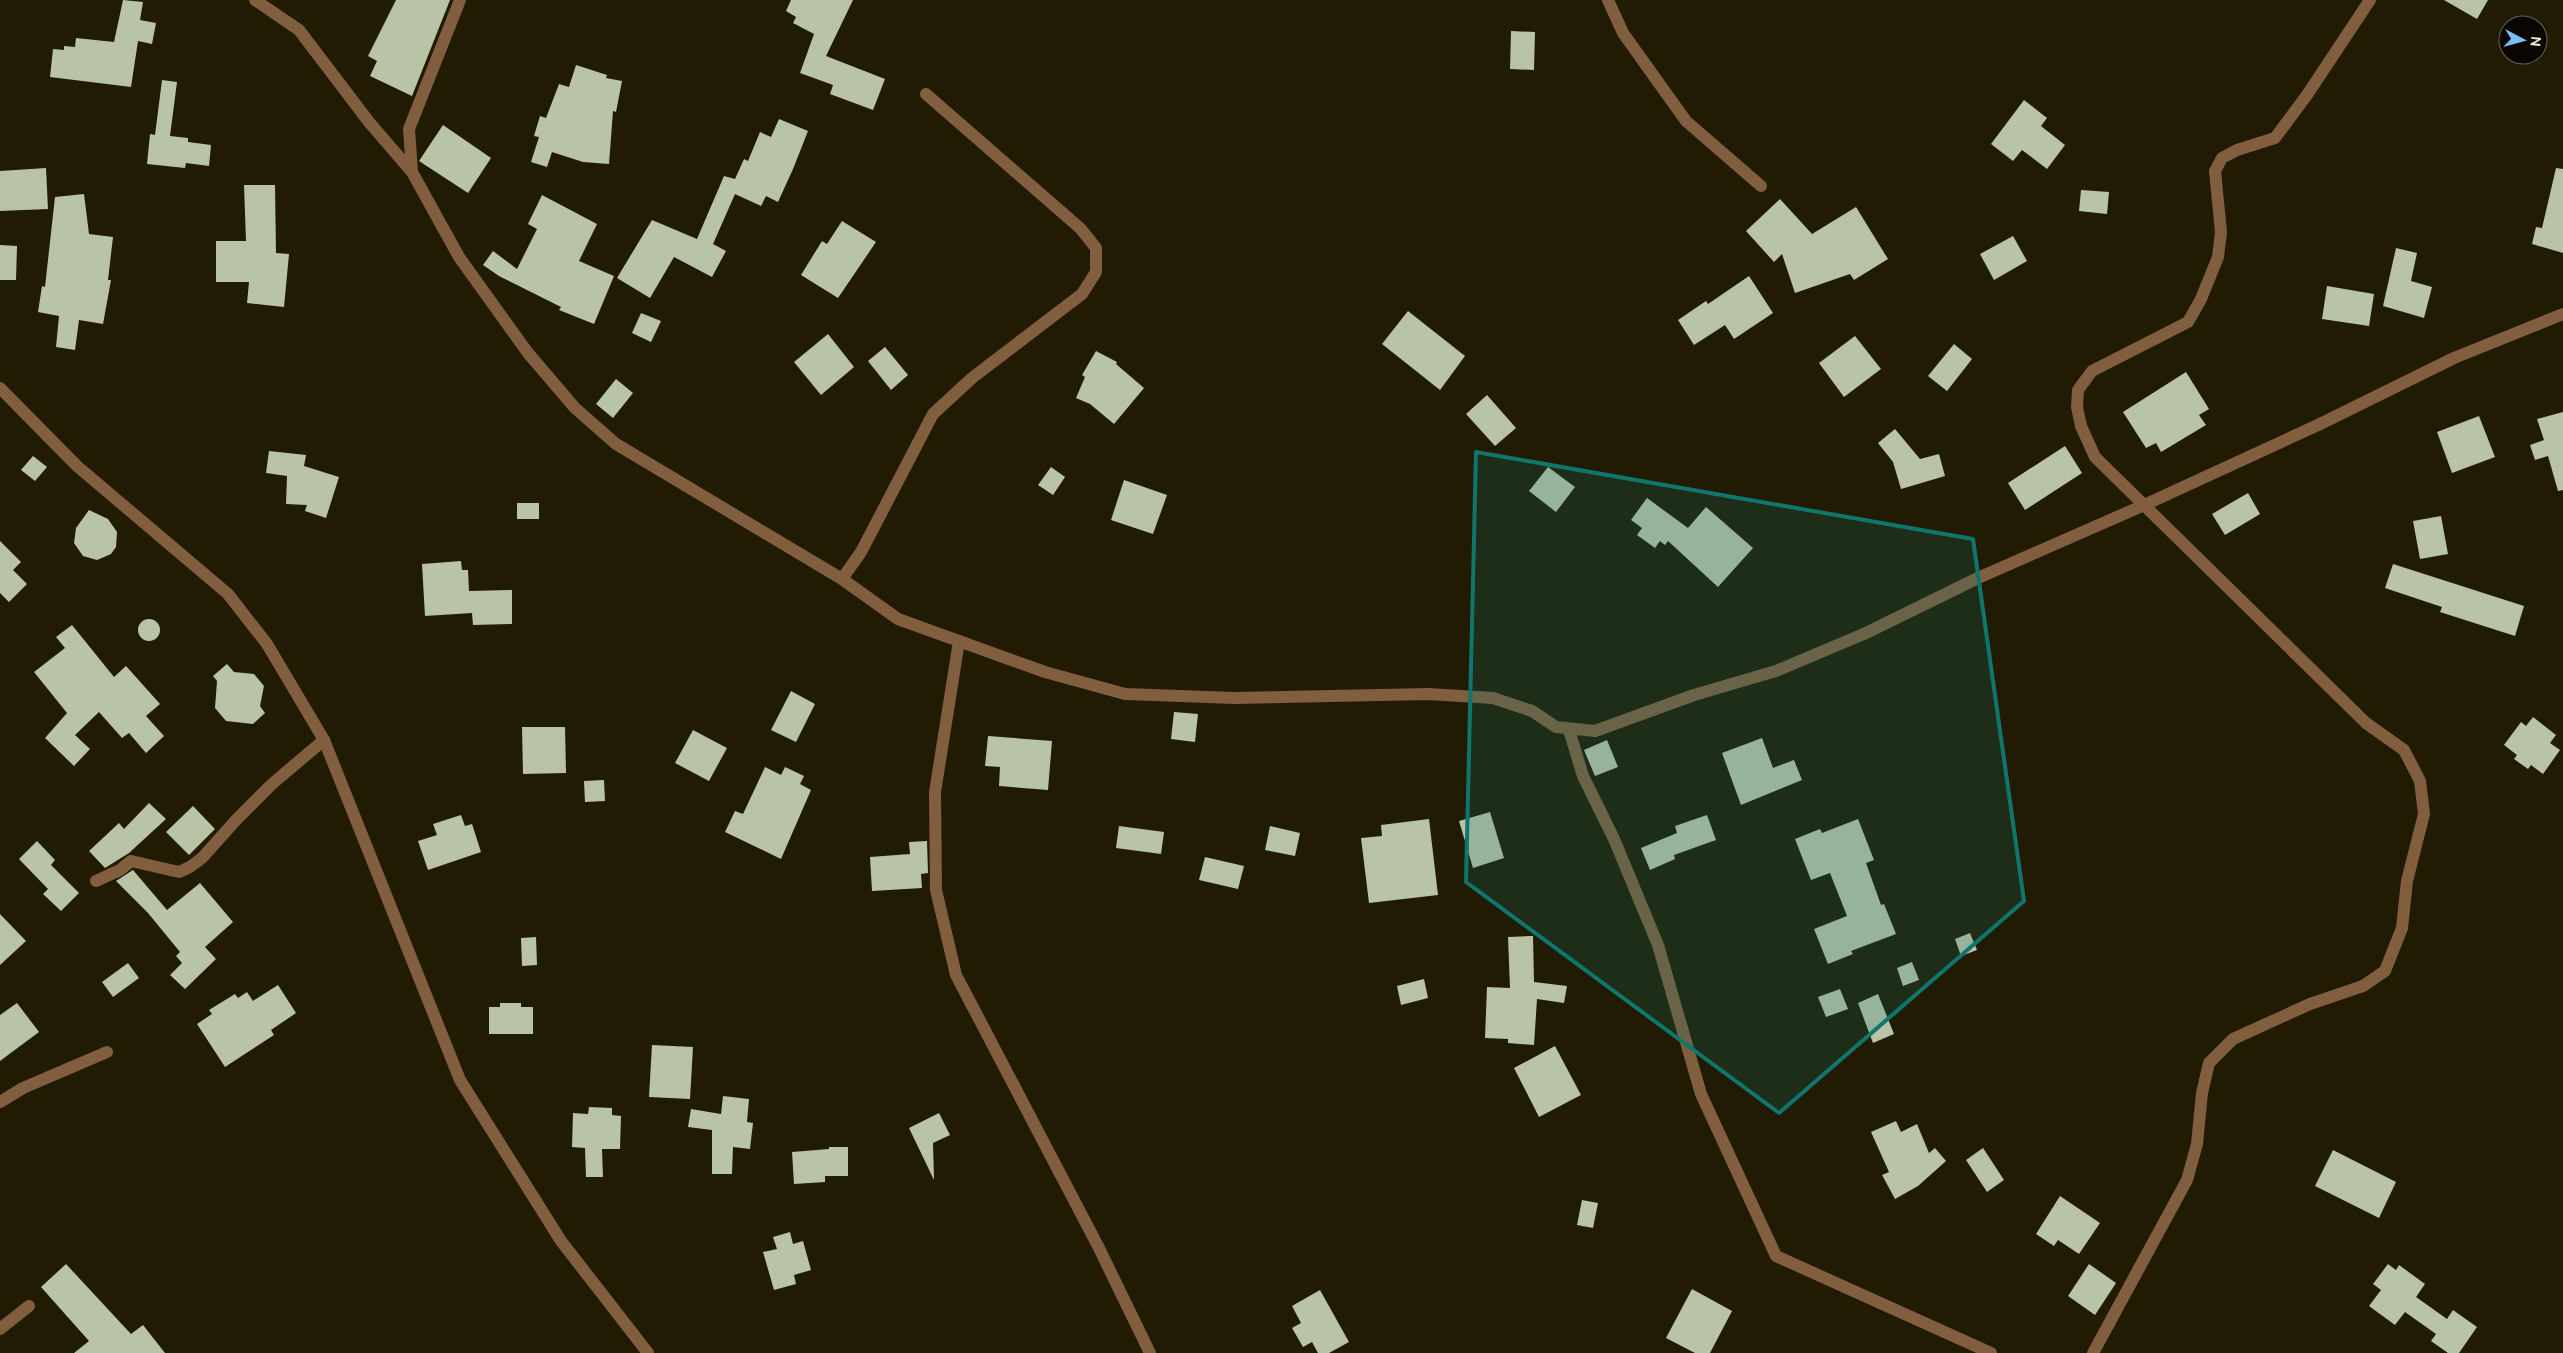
<svg xmlns="http://www.w3.org/2000/svg" width="2563" height="1353" font-family="Ubuntu,sans-serif">
<style>
.building{fill:#b9c4a7}
.lines{fill:none;stroke-linecap:round;stroke-linejoin:round}
.minor{stroke:#805e3e;stroke-width:12}
.marked{fill:#0f766e;fill-opacity:0.2;stroke:#0f766e;stroke-width:4;stroke-linejoin:round}
</style>
<rect width="100%" height="100%" fill="#221b03"/>
<g class="building">
<polygon points="123,0 143,2 140,20 156,23 152,44 138,41 131,87 50,77 53,49 64,50 64,46 75,47 76,38 114,42"/>
<polygon points="396,0 450,0 412,96 370,76 377,61 368,56"/>
<polygon points="791,0 853,0 826,56 885,79 873,110 830,94 833,85 800,73 814,34 793,23 796,17 786,11"/>
<polygon points="2444,0 2488,0 2477,19"/>
<polygon points="1511,31 1535,32 1534,70 1510,69"/>
<polygon points="576,65 607,75 606,78 622,81 616,112 613,111 609,164 583,162 552,152 547,167 531,162 539,137 534,136 540,116 546,118 559,84 569,87"/>
<polygon points="162,80 177,82 170,136 188,138 188,142 211,145 209,166 186,163 185,168 147,164 150,134 155,135"/>
<polygon points="2024,100 2047,118 2041,126 2065,145 2047,169 2022,150 2013,161 1991,144"/>
<polygon points="779,119 808,131 793,169 778,202 766,196 761,206 735,194 713,244 726,251 712,277 674,257 650,298 617,278 652,220 697,239 724,176 735,179 744,159 748,161 760,132 771,137"/>
<polygon points="443,125 491,158 468,193 419,161"/>
<polygon points="46,168 48,209 0,211 0,171"/>
<polygon points="2556,168 2563,169 2563,253 2532,244 2536,227 2542,228"/>
<polygon points="244,185 275,185 276,253 289,254 284,307 247,303 249,282 216,282 216,241 246,241"/>
<polygon points="2081,190 2109,192 2107,214 2079,211"/>
<polygon points="84,194 89,234 113,237 108,280 111,280 103,324 79,320 75,350 56,347 59,316 38,312 42,286 45,287 55,197"/>
<polygon points="542,195 597,224 579,261 614,276 594,324 559,310 561,307 499,276 483,265 493,251 517,269 537,229 528,224"/>
<polygon points="1780,199 1812,234 1856,207 1888,259 1854,280 1850,274 1795,293 1782,254 1774,262 1746,231"/>
<polygon points="842,221 876,242 838,298 801,275 822,241 827,244"/>
<polygon points="2013,236 2027,261 1994,280 1980,254"/>
<polygon points="0,245 17,246 16,280 0,280"/>
<polygon points="2396,248 2417,253 2411,281 2432,287 2424,318 2383,306"/>
<polygon points="1749,276 1773,313 1734,339 1725,325 1694,345 1678,320 1706,301 1708,304"/>
<polygon points="2327,286 2374,294 2369,326 2322,319"/>
<polygon points="1408,311 1465,356 1440,390 1382,344"/>
<polygon points="641,313 661,321 651,342 632,333"/>
<polygon points="828,334 854,367 821,395 794,362"/>
<polygon points="1855,336 1881,369 1844,397 1819,363"/>
<polygon points="1954,344 1972,359 1947,391 1928,376"/>
<polygon points="885,347 908,375 891,390 868,361"/>
<polygon points="1096,351 1117,362 1116,364 1144,388 1114,424 1090,404 1076,398 1085,377 1082,375"/>
<polygon points="2186,372 2209,409 2199,415 2206,425 2161,452 2156,443 2146,448 2123,412"/>
<polygon points="616,379 633,393 613,418 596,404"/>
<polygon points="1487,395 1516,428 1495,446 1466,414"/>
<polygon points="2563,412 2563,490 2558,491 2548,456 2535,460 2530,445 2544,440 2537,419"/>
<polygon points="2479,416 2495,457 2452,473 2437,432"/>
<polygon points="1895,429 1920,459 1939,454 1945,476 1901,489 1893,462 1878,443"/>
<polygon points="2065,446 2082,473 2025,510 2008,483"/>
<polygon points="269,451 306,455 304,466 339,477 326,518 305,511 307,505 286,504 287,476 266,473"/>
<polygon points="33,456 47,467 35,481 21,470"/>
<polygon points="1051,467 1065,477 1053,495 1038,485"/>
<polygon points="1548,467 1575,487 1556,512 1529,491"/>
<polygon points="1124,480 1167,495 1153,534 1111,520"/>
<polygon points="2248,493 2260,514 2225,535 2212,514"/>
<polygon points="1647,498 1688,528 1706,507 1753,548 1718,587 1668,541 1665,545 1660,541 1655,548 1637,535 1642,528 1631,520"/>
<rect x="517" y="503" width="22" height="16"/>
<polygon points="89,510 108,519 117,532 116,547 111,554 97,560 83,556 74,543 76,528"/>
<polygon points="2441,516 2448,554 2420,559 2413,521"/>
<polygon points="0,541 21,562 13,570 27,584 9,602 0,593"/>
<polygon points="461,561 462,570 468,570 469,591 512,590 512,624 473,625 472,613 425,616 422,564"/>
<polygon points="2393,564 2524,606 2515,636 2440,612 2442,607 2385,588"/>
<circle cx="149" cy="630" r="11"/>
<polygon points="72,625 114,677 126,666 160,704 146,716 164,736 146,753 129,733 122,738 99,712 75,735 90,749 74,766 45,738 67,713 34,672 65,648 56,637"/>
<polygon points="227,664 234,672 254,674 264,686 260,706 265,713 253,724 226,721 215,708 217,681 213,676"/>
<polygon points="791,691 815,704 796,742 771,730"/>
<polygon points="1174,712 1198,714 1195,742 1171,739"/>
<polygon points="2533,717 2556,735 2550,743 2560,750 2543,774 2531,765 2528,769 2514,759 2517,755 2504,745 2521,722 2526,726"/>
<polygon points="522,727 565,727 566,773 523,774"/>
<polygon points="693,730 727,748 709,781 675,763"/>
<polygon points="988,736 1052,741 1048,790 999,786 1000,767 985,766"/>
<polygon points="1762,738 1773,768 1794,760 1802,780 1741,805 1722,753"/>
<polygon points="1607,740 1618,767 1595,776 1584,750"/>
<polygon points="765,767 781,775 785,767 804,776 800,784 811,790 781,859 725,832 735,811 743,814"/>
<polygon points="604,780 605,801 585,802 584,781"/>
<polygon points="149,803 166,819 129,853 105,868 89,851 119,823 124,829"/>
<polygon points="193,806 215,829 189,855 166,832"/>
<polygon points="1490,812 1504,858 1473,868 1459,821"/>
<polygon points="461,815 465,826 472,824 481,852 428,870 418,841 437,835 433,824"/>
<polygon points="1707,815 1716,840 1674,855 1675,859 1650,870 1641,848 1677,833 1675,826"/>
<polygon points="1429,819 1438,895 1369,903 1361,838 1382,836 1381,825"/>
<polygon points="1858,819 1874,860 1866,863 1881,905 1884,904 1896,934 1851,951 1853,954 1828,964 1814,929 1847,916 1830,873 1811,880 1795,839 1820,829 1822,833"/>
<polygon points="1119,826 1164,832 1161,854 1116,848"/>
<polygon points="1270,826 1300,833 1295,856 1265,850"/>
<polygon points="37,841 55,860 51,865 79,893 61,911 43,894 48,889 19,859"/>
<polygon points="927,841 928,873 921,874 922,888 872,891 870,857 910,854 909,842"/>
<polygon points="1205,857 1244,866 1238,889 1199,880"/>
<polygon points="133,870 167,910 200,883 233,922 205,947 216,959 185,989 170,975 182,963 176,956 180,952 148,913 116,881"/>
<polygon points="0,914 26,941 0,965"/>
<polygon points="1970,933 1977,950 1961,956 1955,939"/>
<polygon points="1533,936 1534,982 1567,986 1564,1003 1537,999 1534,1045 1508,1043 1508,1039 1485,1038 1487,987 1510,988 1508,937"/>
<polygon points="536,937 537,965 522,966 521,938"/>
<polygon points="1912,962 1919,980 1903,986 1897,968"/>
<polygon points="128,963 139,978 113,997 102,982"/>
<polygon points="1424,979 1428,998 1401,1005 1397,986"/>
<polygon points="278,985 296,1013 271,1030 274,1035 225,1067 197,1024 212,1014 209,1010 235,994 238,998 247,992 253,1001"/>
<polygon points="1840,989 1848,1009 1826,1017 1818,997"/>
<polygon points="1878,994 1894,1034 1873,1043 1858,1003"/>
<polygon points="17,1003 39,1032 0,1061 0,1015"/>
<polygon points="500,1003 521,1003 521,1007 533,1007 533,1034 489,1034 489,1007 500,1007"/>
<polygon points="652,1045 693,1047 690,1099 649,1097"/>
<polygon points="1555,1046 1581,1095 1539,1117 1514,1068"/>
<polygon points="723,1096 749,1099 747,1122 753,1123 750,1149 733,1147 732,1174 712,1174 712,1130 688,1127 691,1109 721,1114"/>
<polygon points="589,1107 612,1108 612,1115 621,1116 620,1149 602,1149 603,1177 586,1177 585,1148 572,1147 573,1113 588,1114"/>
<polygon points="939,1113 950,1135 933,1143 934,1180 909,1128"/>
<polygon points="1896,1121 1901,1132 1917,1124 1929,1153 1935,1148 1946,1161 1918,1186 1895,1199 1882,1175 1889,1172 1871,1132"/>
<polygon points="829,1147 848,1147 848,1176 825,1176 825,1182 794,1184 792,1152 829,1149"/>
<polygon points="1983,1148 2004,1180 1987,1192 1966,1160"/>
<polygon points="2333,1150 2396,1182 2379,1218 2315,1186"/>
<polygon points="2060,1196 2100,1223 2079,1254 2058,1240 2054,1246 2036,1234"/>
<polygon points="1582,1200 1598,1203 1593,1228 1577,1225"/>
<polygon points="790,1232 793,1244 803,1241 811,1270 794,1275 796,1284 774,1290 763,1252 777,1249 773,1237"/>
<polygon points="66,1264 131,1334 143,1325 165,1353 74,1353 89,1341 41,1287"/>
<polygon points="2089,1264 2116,1283 2095,1315 2068,1296"/>
<polygon points="2388,1264 2396,1270 2399,1265 2425,1284 2416,1297 2447,1319 2453,1310 2477,1327 2459,1353 2448,1353 2431,1341 2436,1334 2405,1312 2395,1325 2369,1306 2381,1290 2373,1284"/>
<polygon points="1692,1289 1732,1311 1710,1353 1695,1353 1666,1338"/>
<polygon points="1320,1290 1349,1342 1329,1353 1318,1353 1312,1342 1303,1347 1292,1328 1301,1323 1292,1306"/>
</g>
<g class="lines">
<g class="minor">
<polyline points="255,0 299,30 369,122 412,172 459,257 528,353 575,408 616,444 842,579 898,619 1045,672 1125,694 1235,698 1428,694 1493,698 1532,711 1556,727 1595,731 1694,695 1776,671 1866,633 1978,578 2142,506 2318,425 2454,358 2563,314"/>
<polyline points="1608,0 1623,33 1686,121 1761,186"/>
<polyline points="412,172 409,129 460,0"/>
<polyline points="0,388 77,466 228,594 267,644 324,740 460,1080 561,1241 648,1353"/>
<polyline points="842,579 861,552 933,414 972,378 1082,294 1096,272 1096,248 1081,229 926,94"/>
<polyline points="959,641 935,792 936,890 956,975 1099,1248 1150,1353"/>
<polyline points="1569,730 1583,776 1614,839 1658,945 1701,1094 1776,1256 1991,1353"/>
<polyline points="96,881 120,870 131,861 179,872 190,867 202,858 237,819 272,784 324,740"/>
<polyline points="0,1102 23,1088 107,1052"/>
<polyline points="0,1329 29,1306"/>
<polyline points="2093,1353 2187,1180 2197,1144 2202,1093 2209,1063 2233,1039 2310,1004 2363,986 2385,971 2402,928 2407,881 2424,814 2420,781 2404,750 2366,723 2095,457 2081,426 2077,407 2078,390 2092,371 2188,322 2201,299 2218,257 2221,232 2215,171 2222,158 2237,150 2275,138 2307,95 2370,0"/>
</g>
</g>
<path class="marked" d="M 1476,452 L 1973,539 L 2024,901 L 1779,1113 L 1466,882 Z"/>
<g transform="translate(2523 40) rotate(96)"><circle r="24" fill="#090601" stroke="#666359"/>
<path d="M0-4L9 19L0 12L-9 19Z" fill="#77c0f7"/>
<text y="-8" font-size="14" font-weight="bold" text-anchor="middle" fill="#f2eede">N</text>
</g>
</svg>
